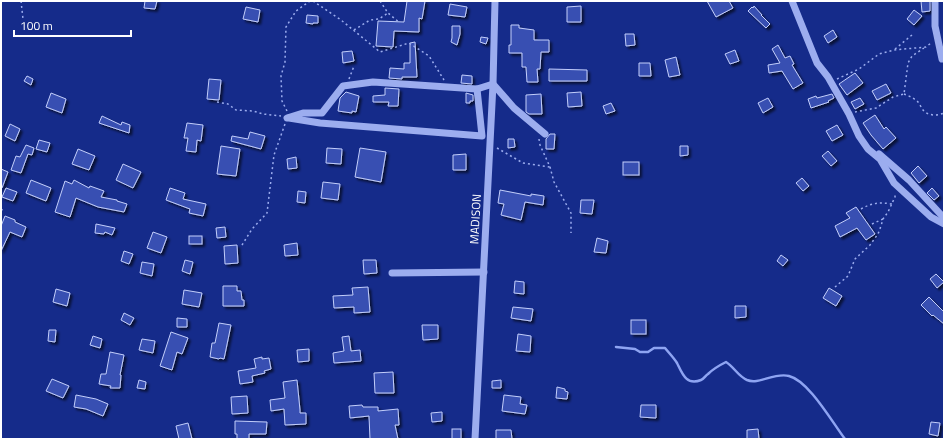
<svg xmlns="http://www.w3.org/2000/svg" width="945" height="440" font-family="'Titillium Web',sans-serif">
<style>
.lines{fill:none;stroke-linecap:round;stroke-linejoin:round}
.stream{stroke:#8ea4f2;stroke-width:2.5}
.building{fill:#3850b2;stroke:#c3cefb;filter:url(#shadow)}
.path{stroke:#9cadef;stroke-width:1.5;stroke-dasharray:2 3;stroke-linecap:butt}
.minor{stroke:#9cadef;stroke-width:7}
.labels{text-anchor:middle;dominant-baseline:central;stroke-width:3;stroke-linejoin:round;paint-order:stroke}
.street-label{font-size:12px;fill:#fff;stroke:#152b8a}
</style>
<defs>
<filter id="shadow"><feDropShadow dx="2.5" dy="2.5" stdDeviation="1" flood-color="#0009"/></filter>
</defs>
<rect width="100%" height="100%" fill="#152b8a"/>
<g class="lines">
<path class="stream" d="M 616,347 L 635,349 L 640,352 L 648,352 L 654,348 L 665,348 C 669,353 674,358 677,363 C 682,373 686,386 701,380 C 704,379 705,376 708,374 C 713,369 720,365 726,362 C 734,367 738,376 747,380 C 759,385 774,372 789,376 C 809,381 832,422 845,439"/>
</g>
<g class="building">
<polygon points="145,1 157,1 155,9 144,8"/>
<polygon points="407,1 425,1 422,19 419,18 419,32 394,31 393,47 376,46 378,21 404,22"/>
<polygon points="707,1 729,1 733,8 716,17"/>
<polygon points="921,1 930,1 930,11 922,12"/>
<polygon points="450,4 467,7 465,17 448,15"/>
<polygon points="581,6 581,22 567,22 567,7"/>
<polygon points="754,6 762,15 761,15 770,24 766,28 748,11 752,7 753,8"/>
<polygon points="246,7 260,10 258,22 243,19"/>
<polygon points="914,10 922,16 914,25 907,19"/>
<polygon points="307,15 318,16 318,23 313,23 313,24 306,23"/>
<polygon points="511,25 519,25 519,28 534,30 534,40 549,40 549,52 541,52 540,69 537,69 538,82 527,82 526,67 522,67 522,53 509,53 509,45 511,45"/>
<polygon points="452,26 460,26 460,34 457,45 451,42 452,38"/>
<polygon points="833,30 837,37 828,43 824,36"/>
<polygon points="625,34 634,34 635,45 626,46"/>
<polygon points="481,37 488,38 486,44 480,42"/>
<polygon points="415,42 417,77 402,77 402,79 389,78 390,68 404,69 404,63 410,63 410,43"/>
<polygon points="778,45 785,58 790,56 794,64 792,65 803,83 793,89 782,71 769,73 768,65 780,63 772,49"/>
<polygon points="735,50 739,61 730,64 725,54"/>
<polygon points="352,51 354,61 343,63 342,52"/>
<polygon points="676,57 680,75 669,77 665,60"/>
<polygon points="639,63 650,63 651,76 639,76"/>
<polygon points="549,69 587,70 587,81 549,81"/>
<polygon points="855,73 863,83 847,95 839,84"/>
<polygon points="462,75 472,76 472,84 461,83"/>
<polygon points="27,76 33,79 31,85 24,81"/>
<polygon points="209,79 221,80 219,100 207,99"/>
<polygon points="886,84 891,93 877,100 872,91"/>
<polygon points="385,88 399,89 398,106 388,106 389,102 373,102 373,96 385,95"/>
<polygon points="346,92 359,96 356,112 352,111 352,113 338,111 340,98"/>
<polygon points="581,92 582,106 568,107 567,93"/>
<polygon points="51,93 66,99 62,113 46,107"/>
<polygon points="466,93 473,95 473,101 470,101 470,103 466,103"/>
<polygon points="541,94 542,114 529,114 526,112 526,95"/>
<polygon points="832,94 834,98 828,101 829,102 811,108 808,99 816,96 817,98"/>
<polygon points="768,98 773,107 763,113 758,103"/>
<polygon points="860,98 864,104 855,109 851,102"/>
<polygon points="611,103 615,111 606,114 603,106"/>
<polygon points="875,115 884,129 886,127 896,138 883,149 871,135 863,123"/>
<polygon points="102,116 121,125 122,122 130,125 129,133 99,123"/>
<polygon points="187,123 203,125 201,141 197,140 196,152 186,151 188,138 184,138"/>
<polygon points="10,124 20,129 15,141 5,136"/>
<polygon points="837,125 843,135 832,141 826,131"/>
<polygon points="250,132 265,136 261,149 231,141 232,136 248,139"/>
<polygon points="550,134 555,134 554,149 546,149 546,139"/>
<polygon points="508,139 514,139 515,147 508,148"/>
<polygon points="39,140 50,143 47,152 36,149"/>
<polygon points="26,145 34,148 32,155 28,154 21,173 11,170 16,156 20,157"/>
<polygon points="221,146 240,149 236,176 217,174"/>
<polygon points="680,146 688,146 688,155 680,156"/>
<polygon points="327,148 342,149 341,164 326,163"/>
<polygon points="360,148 386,152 381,182 355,177"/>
<polygon points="78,149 95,156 89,170 72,164"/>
<polygon points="828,151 837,161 831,166 822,156"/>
<polygon points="466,154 466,170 453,170 453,155"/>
<polygon points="296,157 297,168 288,169 287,159"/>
<rect x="623" y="162" width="16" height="13"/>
<polygon points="123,164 141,172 133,188 116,180"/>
<polygon points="918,166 927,176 919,183 911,173"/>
<polygon points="1,169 8,172 2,188 1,188"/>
<polygon points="802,178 809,186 803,191 796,183"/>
<polygon points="31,180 51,188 46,201 26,193"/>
<polygon points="74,180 89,188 90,186 104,191 101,197 117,200 117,201 127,204 124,212 98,207 76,198 70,217 55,212 65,181 72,184"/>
<polygon points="323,182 340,184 338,200 321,198"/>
<polygon points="6,188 17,192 13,201 2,197"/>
<polygon points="170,188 185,193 183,199 206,204 203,216 189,213 190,209 166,200"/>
<polygon points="932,188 939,196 934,200 927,193"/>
<polygon points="500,190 531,196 531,194 544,196 543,205 525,202 521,220 501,215 504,204 498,203"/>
<polygon points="298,191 306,192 305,203 297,202"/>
<polygon points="581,200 594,200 592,214 580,213"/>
<polygon points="856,207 875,234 866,240 857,228 840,237 835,226 850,218 846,213"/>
<polygon points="5,216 15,220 15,222 26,227 22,237 10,232 1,251 1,226"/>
<polygon points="96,224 115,228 112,235 105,232 104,234 95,233"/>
<polygon points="225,227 226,237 217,238 216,228"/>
<polygon points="153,232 167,237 161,253 147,248"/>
<rect x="189" y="236" width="13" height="8"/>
<polygon points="597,238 608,241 606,253 594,252"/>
<polygon points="297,243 298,255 285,256 284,245"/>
<polygon points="237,245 238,263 225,264 224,246"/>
<polygon points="124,251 133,254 129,264 121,261"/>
<polygon points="781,255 788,260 783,266 777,261"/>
<polygon points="185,260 193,262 190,274 182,271"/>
<polygon points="363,260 376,260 377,273 364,274"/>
<polygon points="142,262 154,264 152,276 140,273"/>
<polygon points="936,274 944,282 937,288 930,279"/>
<polygon points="515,281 524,282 524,294 514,293"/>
<polygon points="223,286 237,286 237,291 241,291 242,300 244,300 244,306 223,306"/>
<polygon points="368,287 370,312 354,313 354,307 334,308 333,296 353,295 352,288"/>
<polygon points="829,288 842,296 836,306 823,298"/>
<polygon points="56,289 70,293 67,306 53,302"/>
<polygon points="184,290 202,293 199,307 182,304"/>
<polygon points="929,297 944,312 944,324 933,315 932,316 921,305"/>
<polygon points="735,306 746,306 746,317 735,318"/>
<polygon points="513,307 533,309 531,321 511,318"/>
<polygon points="124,313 134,318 130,325 121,320"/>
<polygon points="177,318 187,319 187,327 177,327"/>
<rect x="631" y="320" width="15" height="14"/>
<polygon points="219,323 231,325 224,359 220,358 219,359 210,357 212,343 215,343"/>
<polygon points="422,325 438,325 438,339 423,340"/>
<polygon points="49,330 56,330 55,342 48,341"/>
<polygon points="171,332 188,338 182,354 177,352 172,370 160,366"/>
<polygon points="518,334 531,336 530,352 516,351"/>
<polygon points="93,336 102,339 100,348 90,345"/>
<polygon points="349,336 351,351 360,350 361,361 334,363 333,353 344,351 342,337"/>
<polygon points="142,339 155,341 153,353 139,350"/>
<polygon points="309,349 309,361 298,362 297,350"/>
<polygon points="110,352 124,355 120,375 121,375 120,388 110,388 111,386 99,384 101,374 106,374"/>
<polygon points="262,357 262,359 269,358 271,369 264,371 265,373 252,376 253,382 240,384 238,371 256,368 254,359"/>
<polygon points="393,372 394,393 375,393 374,373"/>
<polygon points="52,379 69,386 63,398 46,391"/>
<polygon points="139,380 146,382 145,389 137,388"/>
<polygon points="297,380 300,410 300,413 306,413 306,424 285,425 284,409 271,411 270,400 285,398 283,382"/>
<polygon points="501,380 501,388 492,388 492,381"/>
<polygon points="557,387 565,389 565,391 568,392 567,399 556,398"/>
<polygon points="76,395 96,399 108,404 103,416 86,409 74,407"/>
<polygon points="504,395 521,397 520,404 527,405 525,414 502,411"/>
<polygon points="247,396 248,413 232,414 231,397"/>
<polygon points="362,405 363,407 378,407 378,411 398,409 399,425 395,425 398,439 370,439 369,416 350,418 349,406"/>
<polygon points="641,405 656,405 656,418 640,417"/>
<polygon points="442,412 442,421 432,422 431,413"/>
<polygon points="235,421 267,422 266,434 249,434 249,439 237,439 237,434 235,434"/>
<polygon points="931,422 940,423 938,436 929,434"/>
<polygon points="188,423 192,439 179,439 176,426"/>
<rect x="452" y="429" width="9" height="10"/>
<polygon points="758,429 759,439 747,439 747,430"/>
<polygon points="496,430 511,430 512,439 496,439"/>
</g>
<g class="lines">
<g class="path">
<polyline points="21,1 23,19"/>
<polyline points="313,1 341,20 380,52 409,43 429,56 444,80"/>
<polyline points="380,1 388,13 400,23"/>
<polyline points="354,30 370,20 379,19 388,13"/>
<polyline points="895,49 912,35"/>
<polyline points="349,79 354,66"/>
<polyline points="837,79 859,69 879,54 894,50 926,47 931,43"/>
<path d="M 904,94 C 909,96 914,98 918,102 C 920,104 921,108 923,110 C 928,116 937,116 944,113"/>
<polyline points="217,102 228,104 236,110 253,111 263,114 281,116"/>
<polyline points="287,111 282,101 281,76 285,62 286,27 296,11 310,1"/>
<polyline points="855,112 876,108 893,97 904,94 908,63 912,56 924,48"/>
<polyline points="539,139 540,145 550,167 554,182 571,213 571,233"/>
<polyline points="497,148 523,163 550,167"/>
<polyline points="1,209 4,211"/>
<path d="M 861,209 C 871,203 880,202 892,204"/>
<polyline points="872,224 883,219"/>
<polyline points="242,245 252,229 267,213 274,155 285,124"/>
<polyline points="835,287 848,276 855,259 870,245 878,234 881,226 883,219 888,212 895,197 895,195"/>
</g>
<g class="minor">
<polyline points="792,1 817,63 828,77 849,114 859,136 868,149 880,159 894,183 931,217 944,224"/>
<polyline points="935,1 935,26 942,59"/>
<polyline points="287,118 303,113 322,113 343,86 373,82 477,89 493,84 514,108 545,134"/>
<polyline points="289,118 320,123 482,136 477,89"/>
<polyline points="879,154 909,180 944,218"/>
<polyline points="392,273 484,272"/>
<polyline points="475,439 493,84 495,1"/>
</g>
</g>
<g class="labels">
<g class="street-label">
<text transform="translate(475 219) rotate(-87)">MADISON</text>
</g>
</g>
<rect width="945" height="440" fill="none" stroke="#ffffff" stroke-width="4"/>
<path d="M14 30v6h117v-6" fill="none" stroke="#ffffff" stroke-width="2"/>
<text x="20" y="30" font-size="12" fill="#ffffff" stroke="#152b8a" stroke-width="3" paint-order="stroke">100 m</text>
</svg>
